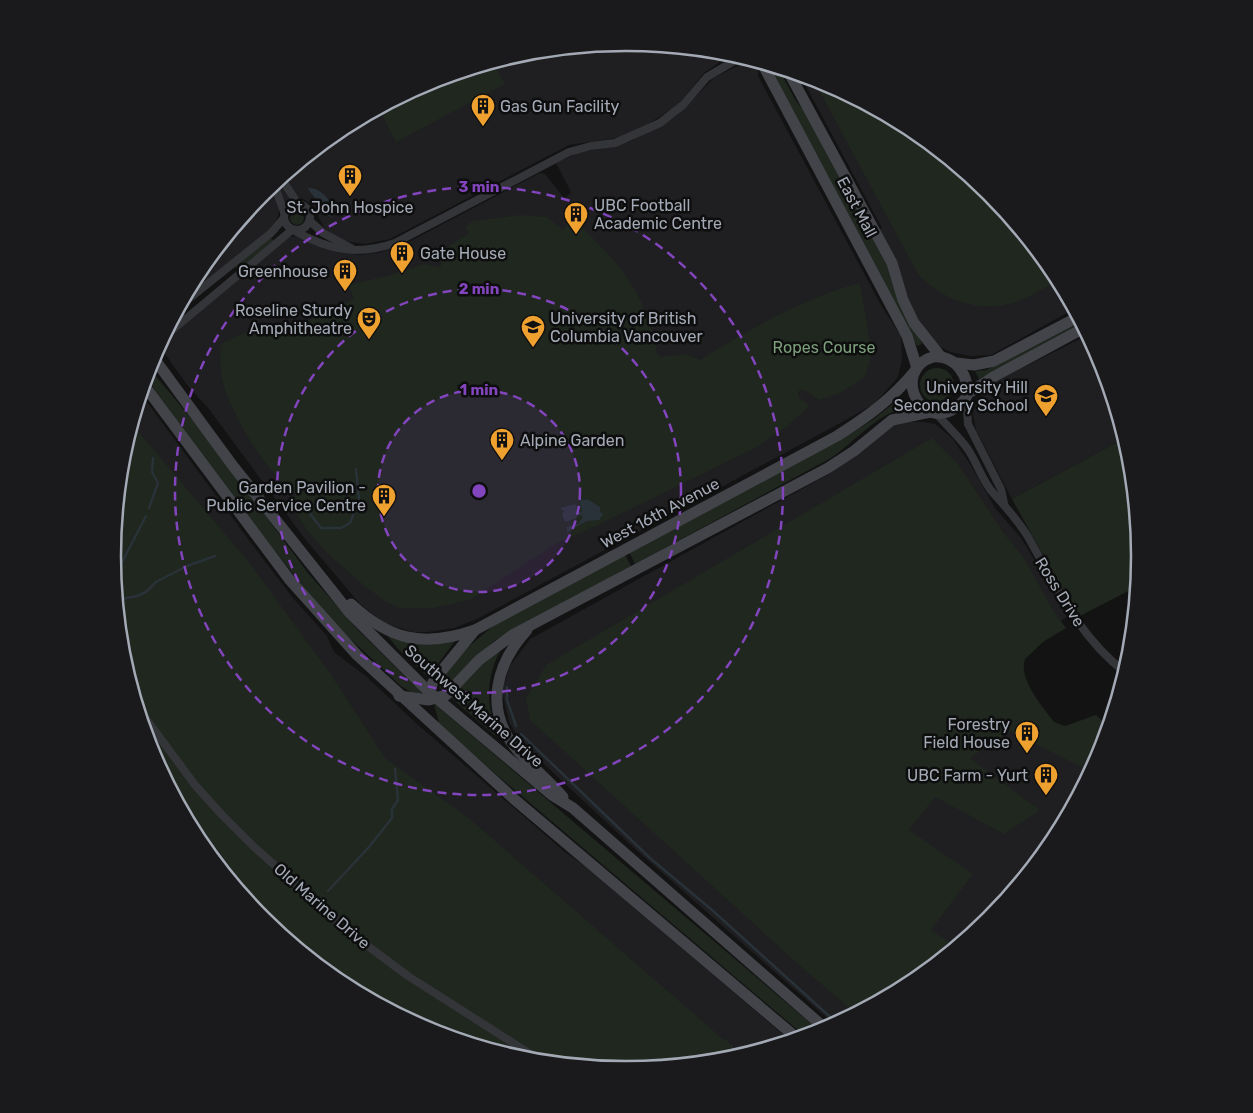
<svg xmlns="http://www.w3.org/2000/svg" width="1253" height="1113" font-family="Rubik,sans-serif">
<style>
.built{fill:#1f1f21}
.green{fill:#1f271f}
.water{fill:#293238}
.lines{fill:none;stroke-linecap:round;stroke-linejoin:round}
.stream{stroke:#293238;stroke-width:2.5}
.street{stroke:#343539;stroke-width:8}
.secondary{stroke:#424449;stroke-width:11}
.ring{fill:none;stroke:#8345bd;stroke-width:2.5;stroke-dasharray:9 6}
.labels{text-anchor:middle;dominant-baseline:central;stroke-width:5;stroke-linejoin:round;paint-order:stroke}
.poi-label{font-size:16px;fill:#a4aab5;stroke:#0e0e0f;text-anchor:end}
.street-label{font-size:16px;fill:#a4aab5;stroke:#0e0e0f}
.park-label{font-size:16px;fill:#7c9f7b;stroke:#0e0e0f}
.rim{fill:none;stroke:#a4aab5;stroke-width:2.5}
.centre{fill:#8345bd;stroke:#0e0e0f;stroke-width:2.5}
.ring-label{font-size:15px;text-anchor:middle;font-weight:bold;fill:#8345bd;stroke:#0e0e0f;stroke-width:5;stroke-linejoin:round;paint-order:stroke}
</style>
<rect width="100%" height="100%" fill="#131314"/>
<g class="built">
<polygon points="627,43 731,54 704,73 678,105 648,124 617,138 569,145 390,239 365,244 344,241 325,230 314,207 302,198 280,208 277,219 269,230 184,300 199,271 263,193 341,129 430,82 527,52"/>
<polygon points="745,62 754,64 758,69 758,76 882,307 901,336 902,360 898,377 874,404 842,422 477,619 454,628 428,632 413,632 384,623 360,604 305,539 209,409 188,386 165,354 166,340 289,237 299,236 323,248 342,253 360,255 382,252 405,244 540,173 545,174 565,199 571,192 556,163 577,153 612,147 633,140 676,116 714,78"/>
<polygon points="800,75 823,82 912,129 990,193 1054,271 1074,309 991,355 970,356 950,352 935,344 913,316 879,230 882,228"/>
<polygon points="1088,335 1101,360 1125,438 1012,499 976,430 973,414 976,403 985,390 1002,378"/>
<polygon points="141,394 251,543 293,598 327,636 334,652 367,677 417,724 565,852 586,867 791,1041 726,1061 626,1070 584,1066 122,656 113,556 122,456"/>
<polygon points="903,422 923,422 935,424 952,438 970,464 995,508 1021,538 1034,559 1067,617 1000,660 1053,739 1097,761 1054,842 990,920 912,984 835,1025 634,848 532,753 515,732 509,722 502,691 510,666 530,639 829,474 863,451 890,426"/>
</g>
<g class="green">
<polygon points="493,63 505,84 396,142 379,109 430,82"/>
<polygon points="768,65 778,68 796,101 808,115 884,257 922,344 917,346"/>
<path d="M 813,79 L 823,82 L 912,129 L 990,193 L 1054,271 L 1059,280 C 1046,287 1034,295 1021,300 C 985,315 943,302 918,274 Z"/>
<circle cx="297" cy="218" r="7"/>
<path d="M 519,215 L 547,217 L 563,230 L 572,218 C 616,260 647,291 657,353 L 660,357 L 686,354 L 700,360 C 750,329 803,298 860,283 L 872,354 L 865,377 L 840,393 L 819,400 L 805,390 L 799,390 L 798,396 L 810,406 L 785,428 L 755,448 L 596,526 L 557,543 L 470,600 L 433,608 L 399,608 L 385,601 L 362,584 L 327,553 L 306,529 L 294,510 L 295,493 C 267,474 232,416 223,383 C 220,371 220,357 221,344 L 254,328 L 263,326 L 283,332 L 354,299 L 349,285 L 395,274 L 423,264 L 440,267 L 448,247 L 469,233 L 465,226 L 473,221 Z"/>
<polygon points="270,237 274,241 238,270 235,266"/>
<polygon points="1080,320 1082,323 979,379 975,371 986,370"/>
<polygon points="149,368 206,436 308,573 358,630 420,691 422,695 412,693 401,686 329,619 241,508 155,390 147,376"/>
<circle cx="937" cy="385" r="17"/>
<path d="M 900,398 L 906,408 C 877,413 855,442 831,458 L 635,564 L 629,552 L 855,431 L 874,419 Z"/>
<polygon points="132,424 248,561 330,673 385,758 471,820 724,1040 726,1039 742,1056 726,1061 626,1070 526,1061 430,1031 341,984 263,920 199,842 152,753 122,657 113,556 122,456"/>
<path d="M 932,438 L 957,463 L 1003,532 L 1024,558 L 1054,612 L 1066,628 L 1043,642 L 1025,659 C 1018,679 1043,707 1054,722 L 1065,726 L 1096,715 L 1109,727 L 1101,753 L 1091,772 L 1010,731 L 970,758 L 1040,810 L 1004,834 L 935,797 L 909,830 L 973,874 L 931,930 L 957,947 L 912,984 L 856,1014 L 798,964 L 530,720 L 526,699 L 546,665 Z"/>
<path d="M 1125,438 C 1138,480 1142,542 1138,586 L 1078,617 L 1012,499 Z"/>
<polygon points="625,554 631,566 494,641 445,688 442,690 437,684 461,653 492,627"/>
<polygon points="386,634 455,641 428,677 399,650"/>
<path d="M 503,646 C 485,675 485,708 500,738 L 494,735 L 449,696 L 481,662 Z"/>
<polygon points="434,704 436,705 821,1032 806,1037 451,736 439,723"/>
</g>
<g class="water">
<path d="M 308,188 C 318,188 325,194 330,202 L 329,203 L 332,217 L 327,215 C 323,206 309,192 308,188 Z"/>
<polygon points="579,499 589,500 600,507 600,512 603,514 599,520 587,521 567,532 567,527 579,523 583,516 578,515 577,518 565,522 562,514 564,511 560,508 575,504 579,512 582,512"/>
</g>
<g class="lines">
<g class="stream">
<polyline points="356,469 359,499"/>
<polyline points="149,508 158,483 152,472 153,458"/>
<polyline points="308,511 321,528 341,528 350,523 356,508"/>
<polyline points="113,565 120,566 146,516"/>
<polyline points="117,600 137,596 146,592 156,582 187,566 215,556"/>
<polyline points="507,687 507,700 516,726"/>
<polyline points="521,734 650,858 712,910 838,1024"/>
<polyline points="328,891 369,847 392,818 392,809 398,800 395,769"/>
</g>
<g class="street">
<polyline points="281,178 298,204"/>
<polyline points="274,184 284,212"/>
<circle cx="297" cy="217" r="13"/>
<polyline points="310,221 323,233 351,248"/>
<path d="M 295,231 C 328,250 358,256 395,243 L 569,152 L 591,146 L 615,143 L 660,123 L 683,105 L 707,77 L 741,57"/>
<polyline points="180,306 271,233 283,219"/>
<polyline points="164,337 292,230"/>
<polyline points="966,398 968,424 1001,489 1004,503"/>
<path d="M 937,414 C 946,425 958,436 967,448 C 977,462 982,481 994,494 C 1006,507 1017,520 1027,535 C 1056,586 1078,636 1126,673"/>
<polyline points="138,708 195,785 222,815 253,846 353,935 408,976 543,1062"/>
</g>
<g class="secondary">
<polyline points="762,63 907,336 917,368"/>
<polyline points="788,71 892,263 903,300 914,323 941,357"/>
<polyline points="153,357 233,466 349,612 428,691 552,795 573,808 827,1030"/>
<path d="M 933,357 C 955,355 971,376 966,398 C 926,445 887,371 933,357 Z"/>
<polyline points="956,363 974,365 994,361 1078,317"/>
<polyline points="144,385 289,579 357,655 514,799 798,1039"/>
<polyline points="967,394 995,376 1084,328"/>
<path d="M 351,604 C 390,640 423,648 475,630"/>
<path d="M 527,630 C 496,664 484,709 515,747 C 529,765 548,779 563,797"/>
<path d="M 428,691 L 435,679 L 475,630 L 837,436 C 867,417 892,399 915,371"/>
<polyline points="399,696 429,700 446,695 479,660 514,634 828,468 854,451 892,420 930,412"/>
</g>
</g>
<circle cx="479" cy="491" r="101" fill="#8345bd" fill-opacity=".12"/>
<g class="ring">
<circle cx="479" cy="491" r="101"/>
<circle cx="479" cy="491" r="202"/>
<circle cx="479" cy="491" r="304"/>
</g>
<defs>
<symbol id="building-pin" viewBox="-11 -11 22 30"><path d="M0 17L-7.5 6A9.5 9.5 0 1 1 7.5 6Z" fill="#efa130" stroke="#0e0e0f"/><path d="M-4-6H4V6H1V3H-1V6H-4ZM-2.5-4.3h1.7v1.8h-1.7ZM.8-4.3h1.7v1.8H.8ZM-2.5-1h1.7V.8h-1.7ZM.8-1h1.7V.8H.8Z" fill="#111"/></symbol>
<symbol id="theatre-pin" viewBox="-11 -11 22 30"><path d="M0 17L-7.5 6A9.5 9.5 0 1 1 7.5 6Z" fill="#efa130" stroke="#0e0e0f"/><path d="M-5-5.5Q0-4 5-5.5V0Q5 5 0 6Q-5 5-5 0ZM-3.3-2.5H-1v1.5H-3.3ZM1-2.5H3.3v1.5H1ZM-2.8 1Q0 5.5 2.8 1Z" fill="#111"/></symbol>
<symbol id="university-pin" viewBox="-11 -11 22 30"><path d="M0 17L-7.5 6A9.5 9.5 0 1 1 7.5 6Z" fill="#efa130" stroke="#0e0e0f"/><path d="M0-5L7-2L0 1L-7-2ZM-4 1L0 2.5L4 1V4Q0 6-4 4Z" fill="#111"/></symbol>
<symbol id="school-pin" viewBox="-11 -11 22 30"><path d="M0 17L-7.5 6A9.5 9.5 0 1 1 7.5 6Z" fill="#efa130" stroke="#0e0e0f"/><path d="M0-5L7-2L0 1L-7-2ZM-4 1L0 2.5L4 1V4Q0 6-4 4Z" fill="#111"/></symbol>
</defs>
<g fill-rule="evenodd">
<use href="#building-pin" x="469" y="92" width="28" height="38"/>
<use href="#building-pin" x="336" y="162" width="28" height="38"/>
<use href="#building-pin" x="562" y="200" width="28" height="38"/>
<use href="#building-pin" x="388" y="239" width="28" height="38"/>
<use href="#building-pin" x="331" y="257" width="28" height="38"/>
<use href="#theatre-pin" x="355" y="305" width="28" height="38"/>
<use href="#university-pin" x="519" y="313" width="28" height="38"/>
<use href="#school-pin" x="1032" y="382" width="28" height="38"/>
<use href="#building-pin" x="488" y="426" width="28" height="38"/>
<use href="#building-pin" x="370" y="482" width="28" height="38"/>
<use href="#building-pin" x="1013" y="719" width="28" height="38"/>
<use href="#building-pin" x="1032" y="761" width="28" height="38"/>
</g>
<g class="labels">
<g class="poi-label">
<text x="500" y="106" text-anchor="start">Gas Gun Facility</text>
<text x="594" y="205" text-anchor="start">UBC Football<tspan x="594" dy="18">Academic Centre</tspan></text>
<text x="350" y="207" text-anchor="middle">St. John Hospice</text>
<text x="420" y="253" text-anchor="start">Gate House</text>
<text x="328" y="271">Greenhouse</text>
<text x="352" y="310">Roseline Sturdy<tspan x="352" dy="18">Amphitheatre</tspan></text>
<text x="550" y="318" text-anchor="start">University of British<tspan x="550" dy="18">Columbia Vancouver</tspan></text>
<text x="1028" y="387">University Hill<tspan x="1028" dy="18">Secondary School</tspan></text>
<text x="520" y="440" text-anchor="start">Alpine Garden</text>
<text x="366" y="487">Garden Pavilion -<tspan x="366" dy="18">Public Service Centre</tspan></text>
<text x="1010" y="724">Forestry<tspan x="1010" dy="18">Field House</tspan></text>
<text x="1028" y="775">UBC Farm - Yurt</text>
</g>
<g class="street-label">
<text transform="translate(857 207) rotate(62)">East Mall</text>
<text transform="translate(660 513) rotate(-28)">West 16th Avenue</text>
<text transform="translate(1060 592) rotate(58)">Ross Drive</text>
<text transform="translate(474 706) rotate(41)">Southwest Marine Drive</text>
<text transform="translate(322 906) rotate(41)">Old Marine Drive</text>
</g>
<g class="park-label">
<text x="824" y="347">Ropes Course</text>
</g>
</g>
<path d="M0 0H1253V1113H0ZM121 556a505 505 0 1 1 1010 0a505 505 0 1 1-1010 0Z" fill="#1a1a1c" fill-rule="evenodd"/>
<path class="rim" d="M121 556a505 505 0 1 1 1010 0a505 505 0 1 1-1010 0Z"/>
<circle cx="479" cy="491" r="8" class="centre"/>
<g class="ring-label">
<text x="479" y="192">3 min</text>
<text x="479" y="294">2 min</text>
<text x="479" y="395">1 min</text>
</g>
</svg>
